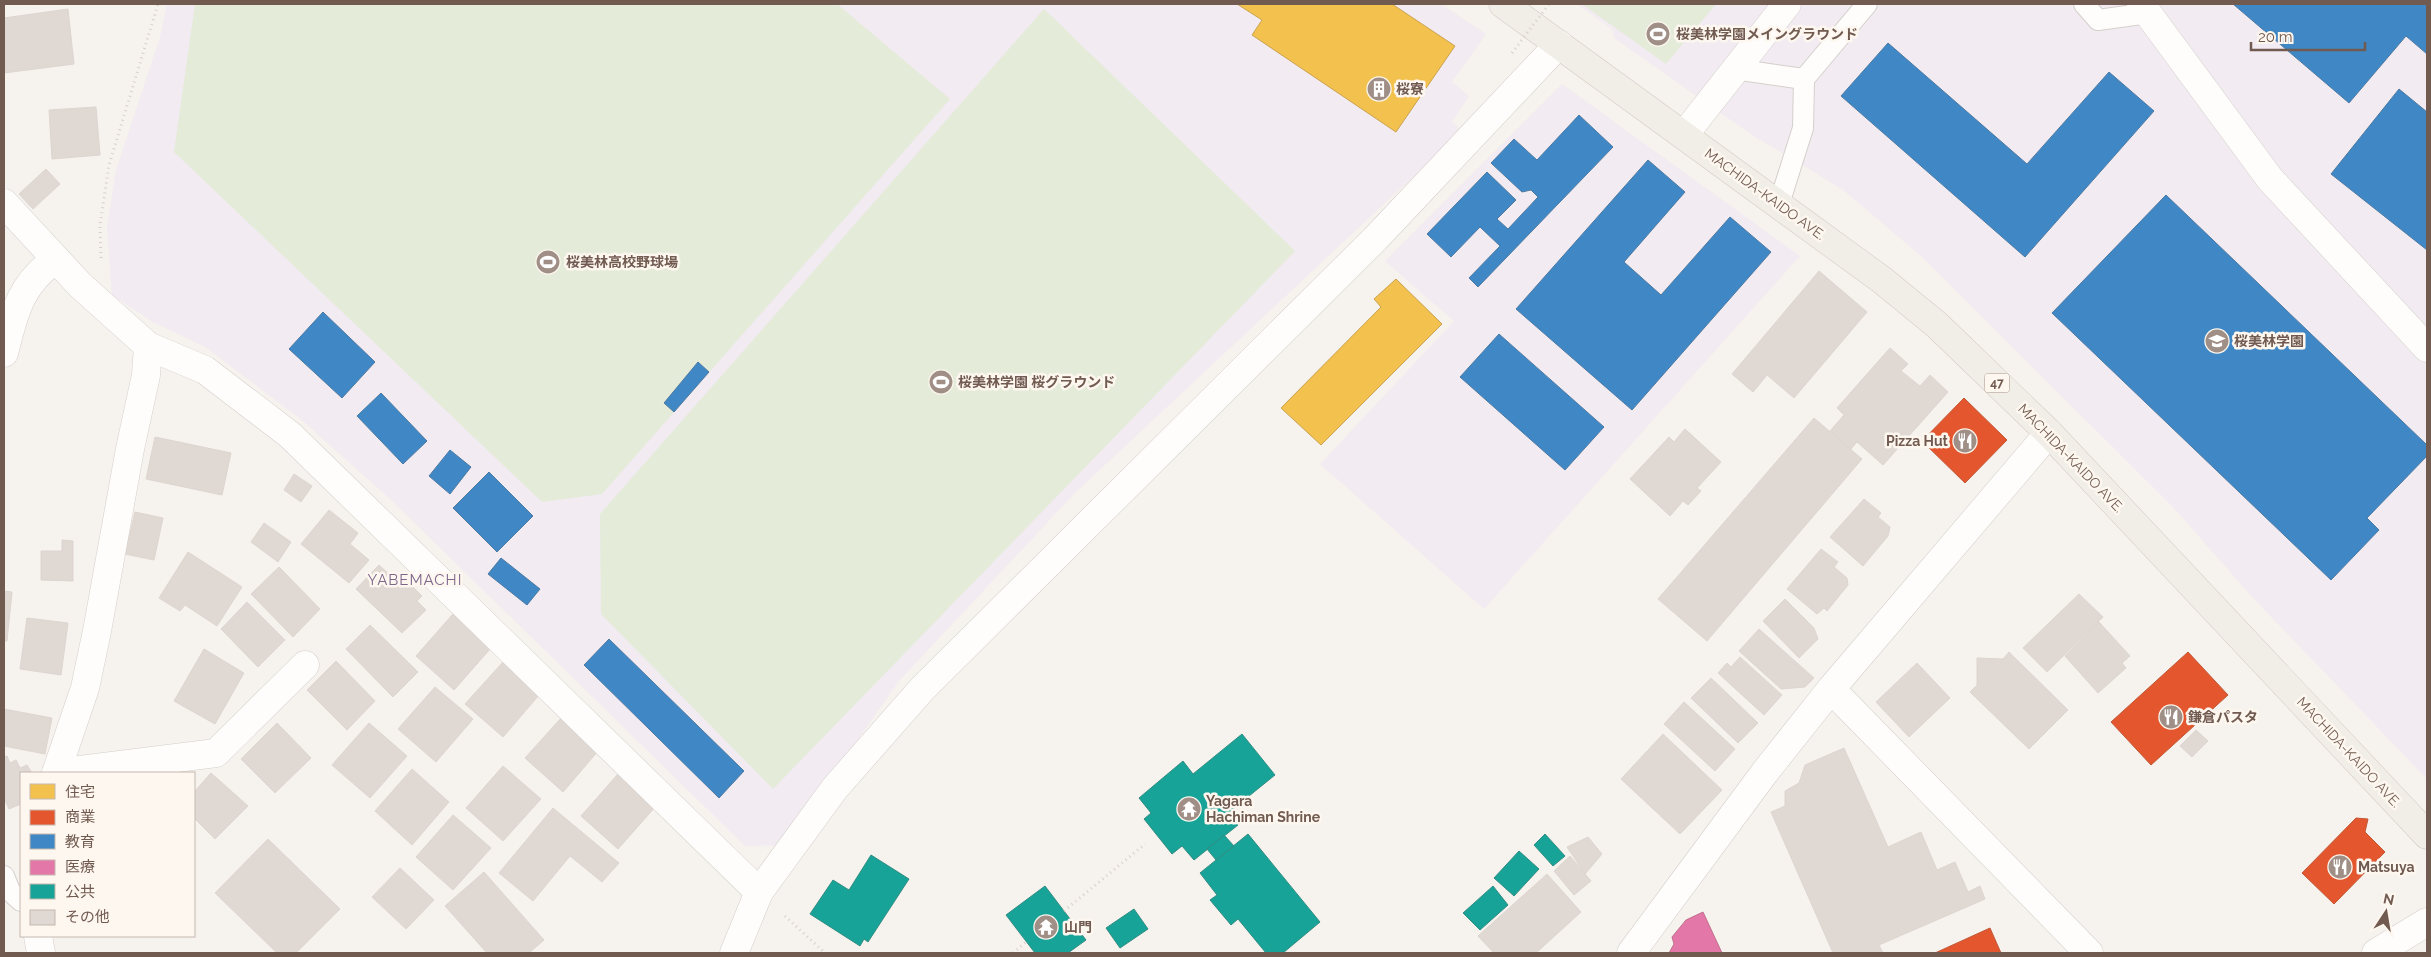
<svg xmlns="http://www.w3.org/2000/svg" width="2431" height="957" font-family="Raleway,'Noto Sans JP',sans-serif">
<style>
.education{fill:#f2ebf2}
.green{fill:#e4ebd9}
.homes{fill:#f2c14e;stroke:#cba24f}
.shops{fill:#e4572e;stroke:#c25838}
.schools{fill:#3f88c5;stroke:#4e7aa2}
.health{fill:#e377a8;stroke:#c16e8e}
.public{fill:#17a398;stroke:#328d82}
.building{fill:#dfd8d3;stroke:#ded5d0}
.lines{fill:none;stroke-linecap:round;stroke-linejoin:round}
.service-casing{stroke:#d5cfcb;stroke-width:22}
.minor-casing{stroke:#d5cfcb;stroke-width:29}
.tertiary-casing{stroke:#d5cfcb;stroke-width:29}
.primary-casing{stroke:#d4ccc8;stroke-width:29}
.path{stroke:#d7d0cd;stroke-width:3;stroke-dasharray:1 4;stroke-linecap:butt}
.service{stroke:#fefdfc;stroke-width:20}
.minor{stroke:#fefdfc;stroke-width:28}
.tertiary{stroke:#fefdfc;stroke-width:28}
.primary{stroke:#f1ede7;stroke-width:28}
.path-bridge{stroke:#d7d0cd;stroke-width:3;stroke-dasharray:1 4;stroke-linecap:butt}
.labels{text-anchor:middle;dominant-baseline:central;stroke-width:5;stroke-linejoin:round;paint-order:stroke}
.shield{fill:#fdf7ef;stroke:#9b8980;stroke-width:1}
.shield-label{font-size:12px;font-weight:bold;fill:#715a50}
.poi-label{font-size:14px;font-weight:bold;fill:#715a50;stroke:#fdf7ef;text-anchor:start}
.street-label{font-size:14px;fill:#715a50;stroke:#fdf7ef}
.neighbourhood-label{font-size:15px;letter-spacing:1px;fill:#7f678c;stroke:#fdf7ef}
</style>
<rect width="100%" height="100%" fill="#f6f2ed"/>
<g class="education">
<polygon points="167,4 1441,4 1486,34 1452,82 1469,96 1452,122 1462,131 1074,494 899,681 784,845 745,846 390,499 303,421 205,347 153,322 112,295 107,228 116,170 160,37"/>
<polygon points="1577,4 2427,4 2427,779 2253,598 2172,506 1922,257 1842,189 1752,135 1614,38 1612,29"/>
<polygon points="1562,84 1800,256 1484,609 1320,464 1454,321 1385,261"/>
</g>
<g class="green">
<polygon points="195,4 837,4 950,99 602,494 542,502 174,152"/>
<polygon points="1582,4 1716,4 1666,64"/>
<polygon points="1044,9 1295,251 773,789 601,614 600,514"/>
</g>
<g class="homes">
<polygon points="1237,4 1392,4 1455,46 1396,132 1252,35 1262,20"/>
<polygon points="1396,279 1442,324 1321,445 1281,408 1381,307 1374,299"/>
</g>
<g class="shops">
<polygon points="1964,398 2007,440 1965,483 1922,441"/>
<polygon points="2188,652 2228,695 2151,765 2111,722"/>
<polygon points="2356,818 2368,819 2365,832 2385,852 2334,904 2302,873"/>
<polygon points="1990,928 2001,953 1935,953"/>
</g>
<g class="schools">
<polygon points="2233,4 2427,4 2427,54 2406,36 2349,103"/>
<polygon points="1888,43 2027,164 2109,72 2154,111 2025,257 1841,96"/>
<polygon points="2399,89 2427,112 2427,250 2331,174"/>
<polygon points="1579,115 1613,147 1478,287 1469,278 1500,246 1480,227 1451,257 1427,234 1487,172 1516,200 1497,219 1508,229 1538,197 1531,190 1522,192 1491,163 1514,139 1537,160"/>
<polygon points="1648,160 1685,192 1624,262 1661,295 1730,217 1771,252 1632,410 1516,309"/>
<polygon points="2166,195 2427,445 2427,456 2367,518 2379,530 2331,580 2052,313"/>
<polygon points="323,312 375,362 342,398 289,349"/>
<polygon points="1499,334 1604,427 1565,470 1460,377"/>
<polygon points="698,362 709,372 674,412 664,403"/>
<polygon points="381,393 427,441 403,464 357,416"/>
<polygon points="450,450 471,467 450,494 429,476"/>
<polygon points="489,472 533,516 497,552 453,508"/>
<polygon points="501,558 540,589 527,605 488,574"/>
<polygon points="609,639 744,771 719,798 584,665"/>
</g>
<polygon class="health" points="1703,912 1722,953 1669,953 1674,944 1672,937 1686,920"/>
<g class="public">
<polygon points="1242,734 1275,775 1228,813 1238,825 1194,860 1182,846 1172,854 1144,819 1151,813 1139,798 1183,761 1193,774"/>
<polygon points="1248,834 1320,922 1283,953 1266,953 1238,919 1231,925 1210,900 1217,895 1200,873"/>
<polygon points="1545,834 1565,856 1553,866 1534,845"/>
<polygon points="1224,835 1234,846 1216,860 1207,849"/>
<polygon points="1519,851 1539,869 1514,896 1494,878"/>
<polygon points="871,855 909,879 868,942 864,939 860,946 810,914 833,880 849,890"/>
<polygon points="1045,886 1086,940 1068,953 1035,953 1006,915"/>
<polygon points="1493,886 1508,905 1480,930 1463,913"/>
<polygon points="1134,909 1148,929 1120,948 1106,928"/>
</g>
<g class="building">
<polygon points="68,9 74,64 4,73 4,18"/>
<polygon points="96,107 100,155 52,159 49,110"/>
<polygon points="46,169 60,184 33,209 19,194"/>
<polygon points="1819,271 1867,312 1794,398 1767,375 1753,392 1732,374"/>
<polygon points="1890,348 1908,364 1901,371 1920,386 1930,375 1948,392 1883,465 1857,442 1851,449 1830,431 1844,415 1837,408"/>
<polygon points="1814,418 1862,459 1707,641 1658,599"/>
<polygon points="1685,429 1721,462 1697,488 1701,491 1688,505 1683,501 1670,516 1630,479 1669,437 1674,442"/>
<polygon points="155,437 231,453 222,495 146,479"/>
<polygon points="294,474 312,486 301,502 284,490"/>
<polygon points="1864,499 1881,513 1878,517 1890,527 1888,536 1863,566 1830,537"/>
<polygon points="329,510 358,533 350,544 369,560 349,583 301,544"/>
<polygon points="135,512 163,518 154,560 125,554"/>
<polygon points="264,523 291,542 278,562 251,542"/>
<polygon points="62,540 73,541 73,581 41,580 41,551 62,551"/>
<polygon points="1821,549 1838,562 1834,567 1847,578 1848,585 1827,611 1824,608 1817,614 1787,589"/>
<polygon points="188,552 242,587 217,626 185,605 180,611 159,598"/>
<polygon points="379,565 404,588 409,583 422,596 417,601 426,610 402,633 356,589"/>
<polygon points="279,567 320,609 293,637 251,594"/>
<polygon points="4,591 12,592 7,641 4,641"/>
<polygon points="2079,594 2103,617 2047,672 2023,648"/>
<polygon points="1785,599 1814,628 1818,639 1799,658 1763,621"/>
<polygon points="247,602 285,640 258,667 221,629"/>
<polygon points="453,614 491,648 454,690 416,656"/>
<polygon points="27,618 68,623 61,675 20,669"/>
<polygon points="2099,622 2130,656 2122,663 2126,668 2098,693 2065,656"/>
<polygon points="370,625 418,672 393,697 346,649"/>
<polygon points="1759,629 1814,678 1805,687 1781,689 1739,651"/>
<polygon points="204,649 244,673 215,724 174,701"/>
<polygon points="2009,652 2068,710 2029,749 1970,692 1977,685 1977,658 2003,659"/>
<polygon points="1740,657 1782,695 1764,715 1718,673 1727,663 1731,667"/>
<polygon points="336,661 375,701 347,730 307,690"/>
<polygon points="503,662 540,694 503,737 465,704"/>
<polygon points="1917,663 1950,698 1909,737 1876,702"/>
<polygon points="1711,678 1758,723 1738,743 1691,698"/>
<polygon points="435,687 473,719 436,762 398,729"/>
<polygon points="1684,702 1735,749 1715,771 1664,724"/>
<polygon points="4,709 52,718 45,754 4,746"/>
<polygon points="562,717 599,750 563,792 525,758"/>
<polygon points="277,723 311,758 275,793 241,759"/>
<polygon points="369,723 407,756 370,798 332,765"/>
<polygon points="2196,730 2208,741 2192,757 2180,746"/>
<polygon points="1663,734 1722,790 1680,834 1621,779"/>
<polygon points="1844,748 1888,847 1921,832 1937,870 1955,862 1968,892 1980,886 1985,899 1879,945 1883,953 1833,953 1771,812 1785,806 1785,791 1799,783 1805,765"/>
<polygon points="7,756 10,763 16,760 20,768 27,765 32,773 21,773 21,804 9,809 4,798 4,757"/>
<polygon points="503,766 541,799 503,841 466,808"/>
<polygon points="412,769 449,802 412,845 375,811"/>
<polygon points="211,773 248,806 215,839 194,818 194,792"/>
<polygon points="618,774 656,806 618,849 581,816"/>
<polygon points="553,808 619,863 602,882 570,856 533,901 499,873"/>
<polygon points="453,815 491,848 453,890 416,857"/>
<polygon points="1588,837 1602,854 1585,874 1567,847"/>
<polygon points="268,839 340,909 296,953 277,953 215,893"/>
<polygon points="1570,856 1591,881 1574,895 1554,871"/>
<polygon points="400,868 434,900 406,929 372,897"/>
<polygon points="484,872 544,940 529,953 487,953 445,906"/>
<polygon points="1547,874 1581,912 1536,953 1494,953 1478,936"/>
</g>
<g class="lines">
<defs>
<g id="service">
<polyline points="2084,4 2098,20 2149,13"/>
<polyline points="1734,69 1804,79"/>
<polyline points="1779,204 1803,128 1804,79 1867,4"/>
<polyline points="4,876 10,891 21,901"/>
</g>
<g id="minor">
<polyline points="2141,4 2270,179 2427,348"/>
<polyline points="1684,135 1787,4"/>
<polyline points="4,203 80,285 148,346 205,370 290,435 759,892 734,953"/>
<path d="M 4,353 C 14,314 20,284 55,260"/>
<polyline points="1831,689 2089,953"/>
<polyline points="56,773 85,688 97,631 130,449 146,375 148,346"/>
<polyline points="56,773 216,753 305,665"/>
<polyline points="759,892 835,788 922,689 1375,239 1559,44"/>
<polyline points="38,936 41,953"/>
<polyline points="1631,953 1765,772 1831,689 2049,433"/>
</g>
<polyline id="tertiary" points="2376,953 2427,922"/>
<polyline id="primary" points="1503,4 1882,280 1937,325 2049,433 2427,835"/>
</defs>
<use href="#service" class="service-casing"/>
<use href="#minor" class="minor-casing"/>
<use href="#tertiary" class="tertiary-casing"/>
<use href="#primary" class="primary-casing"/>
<g class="path">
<polyline points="101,258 100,225 109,165 158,4"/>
<polyline points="1064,911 1145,844"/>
<polyline points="785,916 825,953"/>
<polyline points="1013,953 1027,941"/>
</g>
<use href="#service" class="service"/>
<use href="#minor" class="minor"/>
<use href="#tertiary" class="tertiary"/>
<use href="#primary" class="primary"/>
<polyline class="path-bridge" points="1512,53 1549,4"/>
</g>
<defs>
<symbol id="stadium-disc" viewBox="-11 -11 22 22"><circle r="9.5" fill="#a08f87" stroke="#fdf7ef"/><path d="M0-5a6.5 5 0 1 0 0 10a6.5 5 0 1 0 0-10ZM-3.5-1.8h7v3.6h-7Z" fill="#fff"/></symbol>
<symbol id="building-disc" viewBox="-11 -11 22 22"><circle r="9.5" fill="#a08f87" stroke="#fdf7ef"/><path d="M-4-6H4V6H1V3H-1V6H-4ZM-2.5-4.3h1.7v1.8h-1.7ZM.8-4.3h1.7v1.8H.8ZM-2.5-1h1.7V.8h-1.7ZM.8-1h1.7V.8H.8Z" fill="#fff"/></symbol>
<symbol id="university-disc" viewBox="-11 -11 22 22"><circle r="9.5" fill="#a08f87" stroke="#fdf7ef"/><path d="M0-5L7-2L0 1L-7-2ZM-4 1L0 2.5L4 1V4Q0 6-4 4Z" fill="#fff"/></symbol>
<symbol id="restaurant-disc" viewBox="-11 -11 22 22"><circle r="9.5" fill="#a08f87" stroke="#fdf7ef"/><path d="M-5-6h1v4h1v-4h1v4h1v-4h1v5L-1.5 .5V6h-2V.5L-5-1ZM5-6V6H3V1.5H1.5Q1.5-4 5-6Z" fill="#fff"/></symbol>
<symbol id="temple-disc" viewBox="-11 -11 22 22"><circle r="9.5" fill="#a08f87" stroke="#fdf7ef"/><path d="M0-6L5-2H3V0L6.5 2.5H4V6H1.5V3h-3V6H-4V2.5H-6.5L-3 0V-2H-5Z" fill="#fff"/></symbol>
</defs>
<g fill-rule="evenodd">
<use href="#stadium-disc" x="1644" y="20" width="28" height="28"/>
<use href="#building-disc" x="1365" y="75" width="28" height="28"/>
<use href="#stadium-disc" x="534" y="248" width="28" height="28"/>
<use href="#university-disc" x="2203" y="327" width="28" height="28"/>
<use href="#stadium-disc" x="927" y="368" width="28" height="28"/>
<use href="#restaurant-disc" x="1951" y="427" width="28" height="28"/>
<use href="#restaurant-disc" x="2157" y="703" width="28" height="28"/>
<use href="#temple-disc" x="1175" y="795" width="28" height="28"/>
<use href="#restaurant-disc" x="2326" y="853" width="28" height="28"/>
<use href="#temple-disc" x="1032" y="913" width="28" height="28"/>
</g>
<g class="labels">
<rect class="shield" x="1984.5" y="373.5" width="25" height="19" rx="4"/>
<g class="shield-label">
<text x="1997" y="383">47</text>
</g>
<g class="poi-label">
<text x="1676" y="34">桜美林学園メイングラウンド</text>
<text x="1396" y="89">桜寮</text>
<text x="566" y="262">桜美林高校野球場</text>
<text x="2234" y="341">桜美林学園</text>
<text x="958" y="382">桜美林学園 桜グラウンド</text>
<text x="1948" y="441" text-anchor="end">Pizza Hut</text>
<text x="2188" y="717">鎌倉パスタ</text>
<text x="1206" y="801">Yagara<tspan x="1206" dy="16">Hachiman Shrine</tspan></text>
<text x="2358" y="867">Matsuya</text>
<text x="1064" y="927">山門</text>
</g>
<g class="street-label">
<text transform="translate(1765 194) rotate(36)">MACHIDA-KAIDO AVE.</text>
<text transform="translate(2071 458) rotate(46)">MACHIDA-KAIDO AVE.</text>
<text transform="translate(2349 752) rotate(47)">MACHIDA-KAIDO AVE.</text>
</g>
<g class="neighbourhood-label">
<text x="415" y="580">YABEMACHI</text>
</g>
</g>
<rect width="2431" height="957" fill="none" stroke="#715a50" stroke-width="10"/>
<rect x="20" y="772" width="175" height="165" fill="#fdf7ef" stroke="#c5b8af"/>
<rect x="30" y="784" width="25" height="15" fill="#f2c14e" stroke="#c5b8af"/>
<text x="65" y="797" font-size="15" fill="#715a50">住宅</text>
<rect x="30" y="810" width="25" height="15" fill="#e4572e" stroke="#c5b8af"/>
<text x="65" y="822" font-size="15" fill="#715a50">商業</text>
<rect x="30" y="834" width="25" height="15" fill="#3f88c5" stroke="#c5b8af"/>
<text x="65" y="847" font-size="15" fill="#715a50">教育</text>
<rect x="30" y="860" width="25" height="15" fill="#e377a8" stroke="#c5b8af"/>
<text x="65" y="872" font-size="15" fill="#715a50">医療</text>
<rect x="30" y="884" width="25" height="15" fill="#17a398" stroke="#c5b8af"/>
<text x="65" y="897" font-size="15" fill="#715a50">公共</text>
<rect x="30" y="910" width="25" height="15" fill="#dfd8d3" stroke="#c5b8af"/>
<text x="65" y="922" font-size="15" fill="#715a50">その他</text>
<g transform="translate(2386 912) rotate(12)" stroke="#fdf7ef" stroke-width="4" paint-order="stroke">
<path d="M0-4L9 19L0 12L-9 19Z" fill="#715a50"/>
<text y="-8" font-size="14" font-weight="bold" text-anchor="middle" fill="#715a50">N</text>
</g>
<path d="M2251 42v8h114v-8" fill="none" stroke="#715a50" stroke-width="2.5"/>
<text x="2258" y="42" font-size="15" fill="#715a50" stroke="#fdf7ef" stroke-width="4" paint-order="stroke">20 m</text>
</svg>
